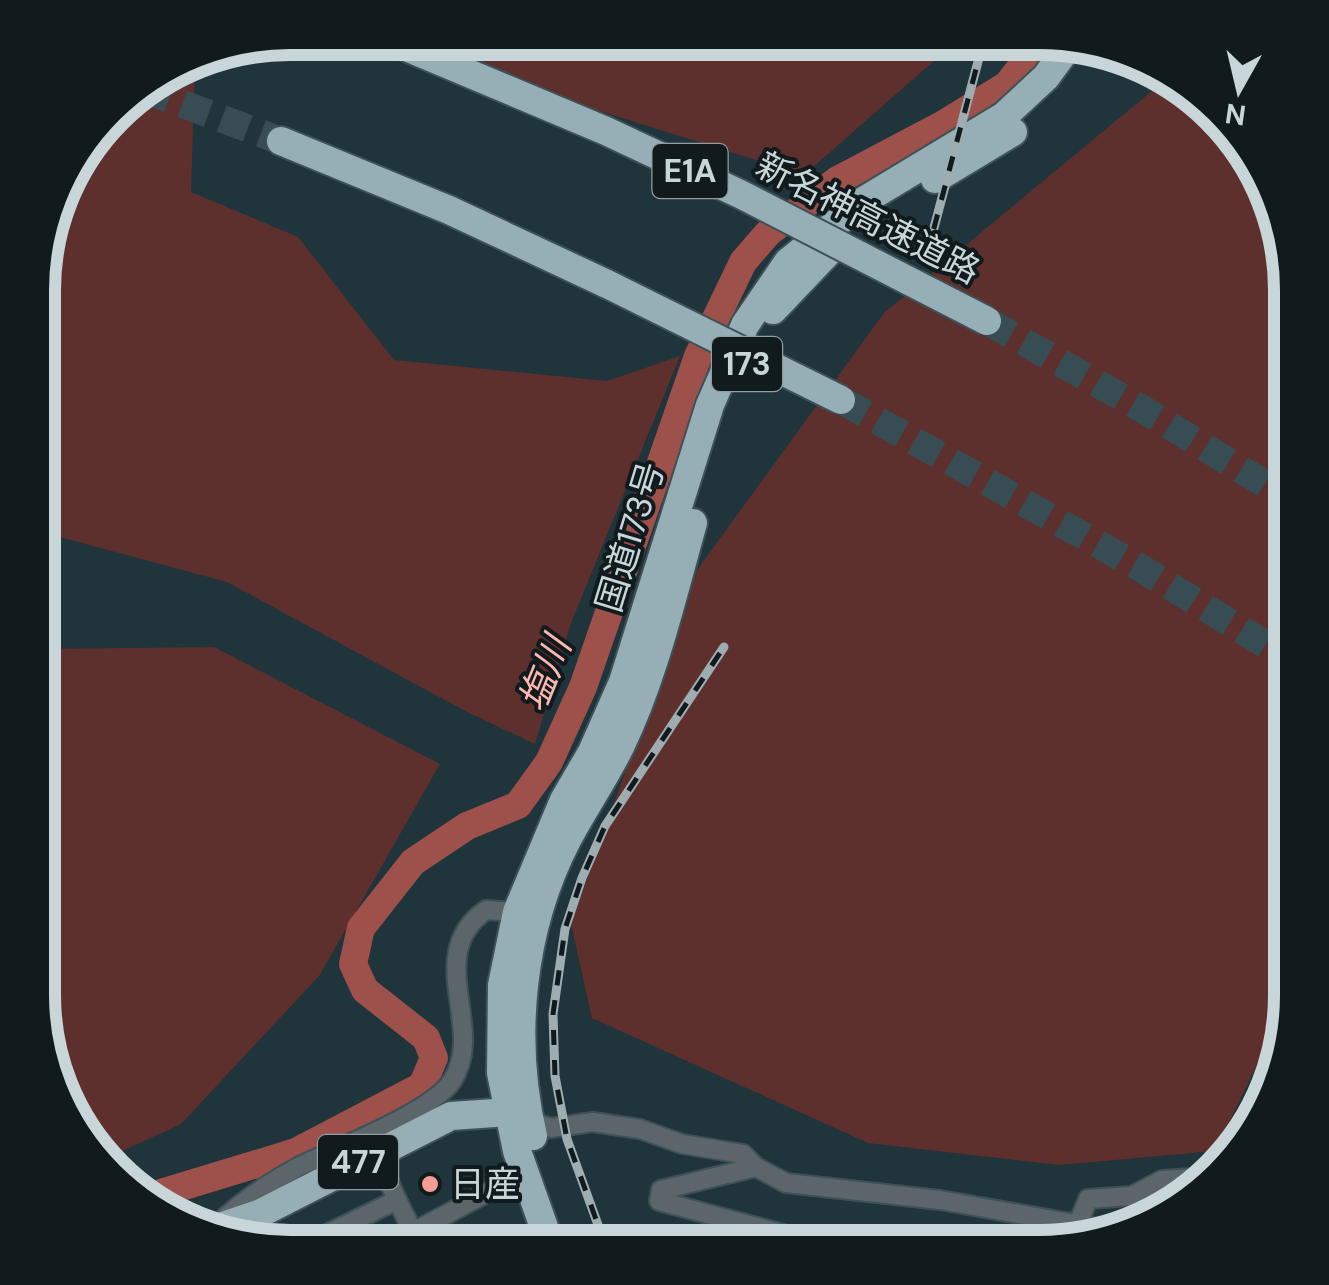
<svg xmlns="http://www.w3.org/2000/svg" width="1329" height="1285" font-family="'DM Sans','Noto Sans JP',sans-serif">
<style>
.green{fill:#5e302d}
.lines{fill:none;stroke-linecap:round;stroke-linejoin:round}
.river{stroke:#9e504b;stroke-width:28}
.highway-tunnel{stroke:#384c53;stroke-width:28;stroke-dasharray:28 14;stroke-linecap:butt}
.minor-casing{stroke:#3d5157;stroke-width:22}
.highway-casing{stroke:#3d5157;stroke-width:32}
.minor{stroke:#5c6569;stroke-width:18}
.highway{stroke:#96aeb6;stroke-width:28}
.rail-casing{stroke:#9eadb2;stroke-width:9}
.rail{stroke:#111a1d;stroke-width:5;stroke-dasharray:15;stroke-linecap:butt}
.highway-bridge-casing{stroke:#3d5157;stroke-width:32;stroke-linecap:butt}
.highway-bridge{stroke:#96aeb6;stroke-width:28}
.poi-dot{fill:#f59c94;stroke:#111a1d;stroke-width:4}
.labels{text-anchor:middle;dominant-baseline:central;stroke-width:8;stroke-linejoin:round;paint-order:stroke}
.shield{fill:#111a1d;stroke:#919da1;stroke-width:2.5}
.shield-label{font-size:32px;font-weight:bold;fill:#c8d5d9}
.street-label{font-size:35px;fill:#c8d5d9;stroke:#111a1d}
.poi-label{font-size:35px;fill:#c8d5d9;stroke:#111a1d;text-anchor:start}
.water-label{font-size:38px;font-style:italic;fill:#fbb7b0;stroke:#111a1d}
.rim{fill:none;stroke:#c8d5d9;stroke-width:12}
</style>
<rect width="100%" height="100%" fill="#1f343b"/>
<g class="green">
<polygon points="367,38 959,39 804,175"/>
<polygon points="191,61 195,62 191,192 298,237 394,360 607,381 680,356 571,623 535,744 465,711 227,582 41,532 42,249 58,241 49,224 71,164 124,100"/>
<polygon points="1170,76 1239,136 1291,274 1291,995 1215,1151 1059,1165 868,1143 592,1018 571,924 697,570 884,313"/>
<polygon points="214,647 440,764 319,976 181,1124 103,1160 90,1149 38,1011 40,649"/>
</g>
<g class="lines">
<polyline class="river" points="148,1197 296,1152 422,1086 434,1058 426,1038 365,990 353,964 361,928 413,862 467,826 518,805 549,762 583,687 698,356 743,262 768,233 836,181 944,124 1007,85 1021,67 1035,39"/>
<g class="highway-tunnel">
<polyline points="143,89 281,141"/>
<polyline points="987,321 1144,410 1291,500"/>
<polyline points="841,400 1139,567 1291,660"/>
</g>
<defs>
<g id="minor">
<polyline points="1260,1102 1266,1104"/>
<polyline points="529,1121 551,1128 593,1122 640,1129 682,1144 743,1154 756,1167 786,1183 940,1200 1104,1229"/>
<polyline points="376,1152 397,1200"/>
<polyline points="756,1167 661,1190 659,1201 832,1247"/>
<path d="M 219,1223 C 242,1201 272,1181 300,1166 C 337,1148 430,1113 452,1081 C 487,1028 422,955 486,910 L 517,912"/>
<polyline points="1078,1224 1088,1199 1132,1196 1162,1180 1208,1177"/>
<polyline points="300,1247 397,1200 414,1234"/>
<polyline points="385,1247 524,1173"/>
</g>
<g id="highway">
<polyline points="281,141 449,210 607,284"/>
<polyline points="935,179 1013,132"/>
<polyline points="773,310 833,247"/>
<path d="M 533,1136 C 510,1038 521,929 567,840 C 584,808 604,779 620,747 C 654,677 672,597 693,523"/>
<polyline points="211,1230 261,1213 451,1116 509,1112 526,1119"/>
<polyline points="551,1247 517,1151 501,1073 502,985 517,912 564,800 592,752 623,682 710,405 745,325 788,262 865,200 1004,116 1046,77 1073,40"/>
</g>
</defs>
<use href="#minor" class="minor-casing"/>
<use href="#highway" class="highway-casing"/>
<use href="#minor" class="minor"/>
<use href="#highway" class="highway"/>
<defs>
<g id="rail">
<polyline points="926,258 984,39"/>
<polyline points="606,1247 567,1139 555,1076 553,1014 565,929 582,878 605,826 724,647"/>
</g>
</defs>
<use href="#rail" class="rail-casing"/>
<use href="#rail" class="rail"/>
<defs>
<g id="highway-bridge">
<polyline points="385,38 606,131 740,194 987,321"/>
<polyline points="607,284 841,400"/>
</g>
</defs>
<use href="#highway-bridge" class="highway-bridge-casing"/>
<use href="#highway-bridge" class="highway-bridge"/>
</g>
<circle class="poi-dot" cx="430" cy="1184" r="10"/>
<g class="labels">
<g class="shield">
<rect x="652.5" y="144" width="75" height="54" rx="8"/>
<rect x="712" y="337" width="70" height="54" rx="8"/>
<rect x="318" y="1135" width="80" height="54" rx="8"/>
</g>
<g class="shield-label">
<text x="690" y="171">E1A</text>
<text x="747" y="364">173</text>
<text x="358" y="1162">477</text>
</g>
<g class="street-label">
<text transform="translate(868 218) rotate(27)">新名神高速道路</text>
<text transform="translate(630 537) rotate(-73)">国道173号</text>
</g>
<g class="poi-label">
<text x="450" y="1184">日産</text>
</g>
<g class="water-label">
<text transform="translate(545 674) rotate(-68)">塩川</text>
</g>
</g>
<path d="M0 0H1329V1285H0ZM290 55H1039A235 235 0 0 1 1274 290V995A235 235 0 0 1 1039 1230H290A235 235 0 0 1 55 995V290A235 235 0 0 1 290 55Z" fill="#111a1d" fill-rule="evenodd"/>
<path class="rim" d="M290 55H1039A235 235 0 0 1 1274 290V995A235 235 0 0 1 1039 1230H290A235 235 0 0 1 55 995V290A235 235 0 0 1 290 55Z"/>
<g transform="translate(1239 90) rotate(188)" stroke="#111a1d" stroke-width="8" paint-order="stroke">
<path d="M0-8L18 38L0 25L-18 38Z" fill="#c8d5d9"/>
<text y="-15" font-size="28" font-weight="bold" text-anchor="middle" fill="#c8d5d9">N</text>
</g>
</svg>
